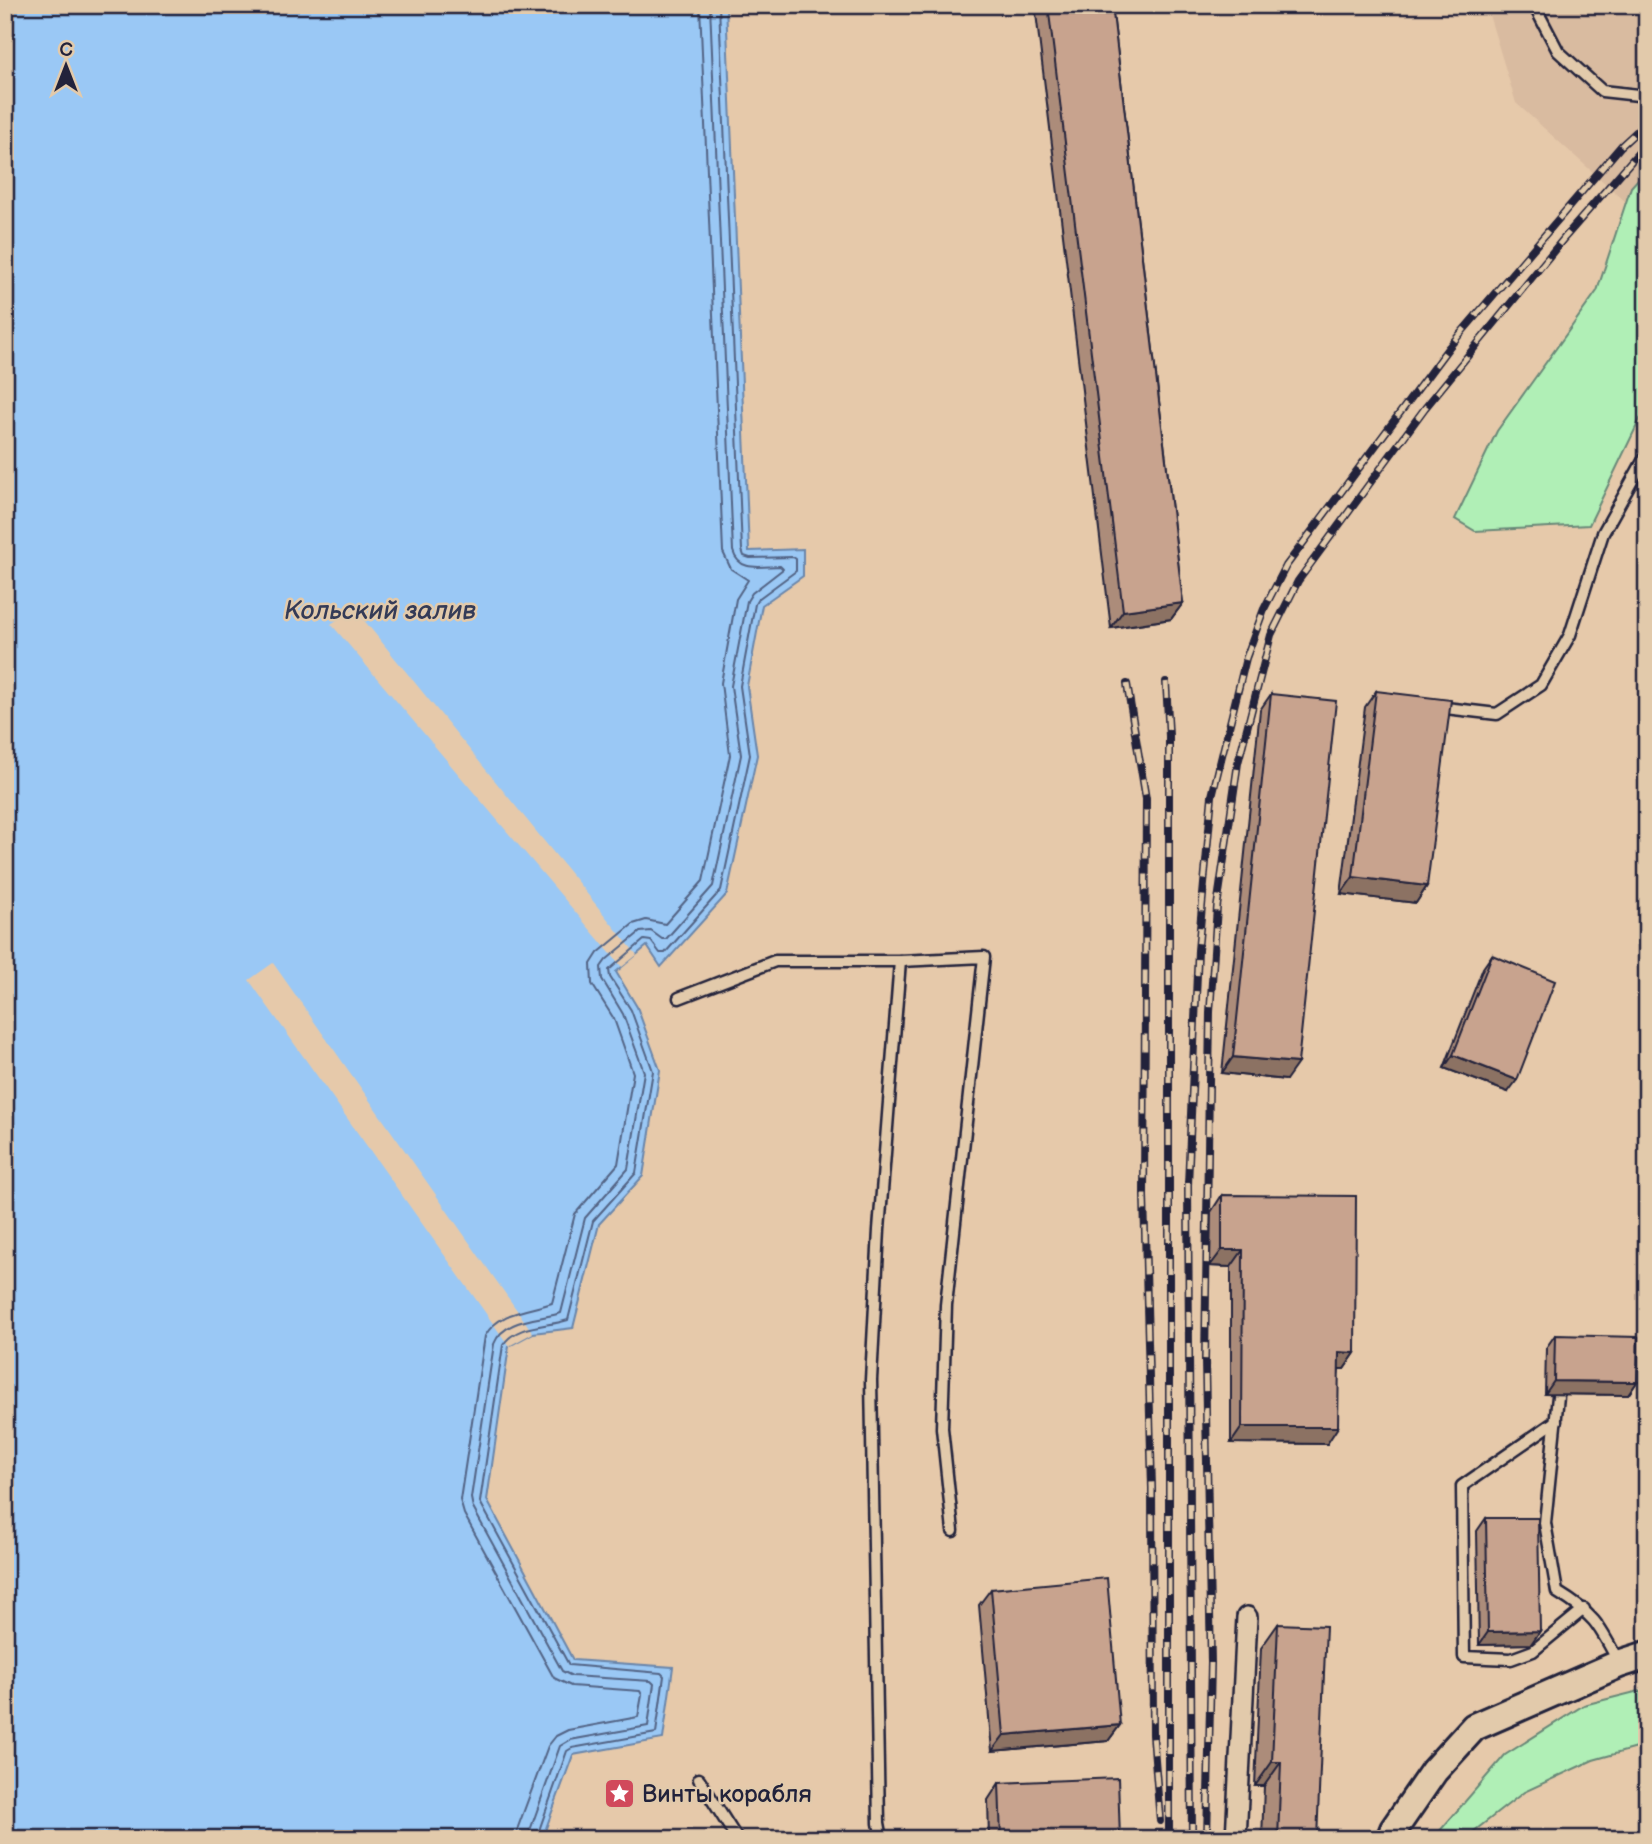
<svg xmlns="http://www.w3.org/2000/svg" width="1652" height="1844" font-family="'Balsamiq Sans',sans-serif">
<style>
.built{fill:#d9bba0}
.green{fill:#b0efb6;stroke:#698878;stroke-width:2}
.water{fill:#9ac8f5;stroke:#6a86ab;stroke-width:2}
.pier{fill:#e6c9aa}
.lines{fill:none;stroke-linecap:round;stroke-linejoin:round}
.shore{stroke:#526485;stroke-width:2}
.lane-casing{stroke:#22223b;stroke-width:15}
.street-casing{stroke:#22223b;stroke-width:24}
.secondary-casing{stroke:#22223b;stroke-width:32}
.lane{stroke:#e2caab;stroke-width:10}
.street{stroke:#e2caab;stroke-width:19}
.secondary{stroke:#e2caab;stroke-width:26}
.rail-casing{stroke:#22223b;stroke-width:8}
.rail{stroke:#e2caab;stroke-width:5;stroke-dasharray:16;stroke-linecap:butt}
.wall{fill:#ac8c7a;stroke:#22223b;stroke-width:2}
.shaded-wall{fill:#8c7263;stroke:#22223b;stroke-width:2}
.building{fill:#c8a38e;stroke:#22223b;stroke-width:2}
.labels{text-anchor:middle;dominant-baseline:central;stroke-width:5;stroke-linejoin:round;paint-order:stroke}
.poi-label{font-size:24px;fill:#22223b;stroke:#e2caab;text-anchor:start}
.water-label{font-size:26px;font-style:italic;fill:#343b57;stroke:#e2caab}
</style>
<rect width="100%" height="100%" fill="#e6c9aa"/>
<filter id="ink" filterUnits="userSpaceOnUse"><feTurbulence type="fractalNoise" baseFrequency=".0143" numOctaves="2"/><feDisplacementMap in="SourceGraphic" scale="14" xChannelSelector="R" yChannelSelector="G"/><feConvolveMatrix kernelMatrix="1 2 1 2 8 2 1 2 1" color-interpolation-filters="sRGB"/></filter>
<g filter="url(#ink)">
<polygon class="built" points="1486,5 1647,5 1647,221 1516,103"/>
<g class="green">
<polygon points="1647,169 1647,411 1640,419 1589,525 1475,531 1455,519 1497,431 1597,291 1631,187"/>
<polygon points="1647,1689 1647,1745 1593,1760 1524,1792 1464,1839 1437,1839 1438,1833 1505,1755 1584,1705"/>
</g>
<polygon class="water" points="5,5 726,5 749,551 803,549 803,576 762,605 747,686 757,755 727,894 661,967 647,946 616,972 637,1007 660,1070 643,1176 599,1224 573,1328 533,1333 509,1346 487,1500 573,1660 673,1667 663,1739 573,1755 542,1839 5,1839"/>
<g class="pier">
<polygon points="354,608 637,955 622,967 331,624"/>
<polygon points="273,963 533,1333 509,1346 249,980"/>
</g>
<g class="lines">
<g class="shore">
<path d="M 517,1839 L 518,1827 L 548,1746 L 556,1736 L 568,1730 L 638,1717 L 642,1695 L 640,1691 L 571,1686 L 554,1678 L 464,1514 L 460,1500 L 485,1336 C 499,1311 529,1311 552,1303 L 575,1214 L 618,1164 L 633,1073 L 614,1019 L 592,984 L 591,964 L 598,953 L 633,924 L 646,920 L 665,924 L 703,881 L 730,755 L 721,683 L 736,599 L 748,580 L 731,569 L 723,552 L 700,5"/>
<path d="M 527,1839 L 560,1746 L 570,1740 L 648,1726 L 654,1684 L 651,1681 L 572,1676 L 562,1671 L 473,1508 L 471,1498 L 494,1344 C 504,1318 539,1320 561,1313 L 585,1218 L 628,1169 L 644,1072 L 623,1014 L 602,979 L 601,967 L 606,960 L 640,932 L 651,931 L 662,939 L 666,939 L 713,886 L 741,755 L 731,686 L 747,601 L 752,593 L 783,569 L 780,566 C 762,566 739,573 733,551 L 710,5"/>
<path d="M 536,1839 L 567,1751 L 572,1748 L 656,1733 L 664,1676 L 661,1673 L 569,1665 L 480,1502 L 503,1345 C 516,1324 547,1327 568,1320 L 593,1221 L 636,1173 L 653,1071 L 631,1010 L 610,977 L 609,970 L 644,940 L 651,941 L 660,953 L 665,953 L 721,890 L 750,755 L 740,686 L 755,604 L 758,599 L 796,571 L 796,559 L 793,557 L 750,558 L 744,556 L 742,550 L 719,5"/>
</g>
<defs>
<g id="lane">
<polyline points="1534,5 1558,51 1602,91 1647,96"/>
<polyline points="1437,707 1497,714 1541,685 1570,635 1603,533 1647,454"/>
<polyline points="900,961 984,957 946,1305 942,1428 953,1531"/>
<polyline points="679,998 775,961 900,961 879,1230 871,1380 879,1823 882,1839"/>
<path d="M 1558,1396 L 1545,1523 L 1557,1592 C 1595,1615 1599,1625 1619,1663"/>
<polyline points="1556,1421 1462,1486 1464,1657 1511,1659 1533,1651 1584,1609"/>
<polyline points="699,1779 737,1839"/>
</g>
<polyline id="street" points="1236,1839 1247,1617"/>
<polyline id="secondary" points="1390,1839 1394,1829 1434,1771 1474,1727 1619,1664 1647,1655"/>
</defs>
<use href="#lane" class="lane-casing"/>
<use href="#street" class="street-casing"/>
<use href="#secondary" class="secondary-casing"/>
<use href="#lane" class="lane"/>
<use href="#street" class="street"/>
<use href="#secondary" class="secondary"/>
<defs>
<g id="rail">
<polyline points="1166,682 1169,736 1169,1839"/>
<polyline points="1127,684 1146,799 1144,1196 1152,1488 1153,1735 1160,1821"/>
<polyline points="1192,1839 1188,1185 1198,950 1212,796 1246,658 1264,609 1286,566 1449,347 1621,146 1647,122"/>
<polyline points="1207,1839 1211,1663 1205,1361 1210,1012 1217,907 1238,763 1271,635 1298,581 1425,408 1565,237 1647,143"/>
</g>
</defs>
<use href="#rail" class="rail-casing"/>
<use href="#rail" class="rail"/>
</g>
<g class="wall">
<polygon points="1035,5 1112,5 1183,603 1171,619 1111,628"/>
<polygon points="1376,691 1427,886 1416,903 1341,894 1365,707"/>
<polygon points="1271,694 1286,1080 1222,1073 1260,710"/>
<polygon points="1492,955 1508,1092 1444,1068 1483,968"/>
<polygon points="1222,1195 1355,1353 1344,1369 1339,1369 1327,1444 1231,1443 1231,1267 1210,1266 1211,1212"/>
<polygon points="1555,1335 1637,1382 1628,1395 1545,1394 1546,1348"/>
<polygon points="1486,1518 1540,1631 1531,1644 1479,1645 1477,1531"/>
<polygon points="991,1589 1120,1725 1108,1741 992,1751 979,1605"/>
<polygon points="1278,1624 1317,1839 1262,1839 1264,1786 1255,1786 1261,1648"/>
<polygon points="999,1783 1120,1839 989,1839 988,1800"/>
</g>
<g class="shaded-wall">
<polygon points="1183,603 1171,619 1111,628 1123,611"/>
<polygon points="1353,877 1427,886 1416,903 1341,894"/>
<polygon points="1453,1055 1517,1080 1508,1092 1444,1068"/>
<polygon points="1233,1057 1298,1063 1286,1080 1222,1073"/>
<polygon points="1222,1250 1243,1250 1231,1267 1210,1266"/>
<polygon points="1339,1352 1355,1353 1344,1369 1327,1369"/>
<polygon points="1554,1381 1637,1382 1628,1395 1545,1394"/>
<polygon points="1242,1427 1338,1427 1327,1444 1231,1443"/>
<polygon points="1540,1631 1531,1644 1479,1645 1488,1632"/>
<polygon points="1120,1725 1108,1741 992,1751 1004,1735"/>
<polygon points="1272,1762 1281,1762 1264,1786 1255,1786"/>
</g>
<g class="building">
<polygon points="1048,5 1112,5 1183,603 1123,611"/>
<polygon points="1376,691 1451,700 1427,886 1353,877"/>
<polygon points="1271,694 1336,701 1298,1063 1233,1057"/>
<polygon points="1492,955 1555,981 1517,1080 1453,1055"/>
<polygon points="1222,1195 1356,1196 1355,1353 1339,1352 1338,1427 1242,1427 1243,1250 1222,1250"/>
<polygon points="1555,1335 1638,1337 1637,1382 1554,1381"/>
<polygon points="1486,1518 1538,1518 1540,1631 1488,1632"/>
<polygon points="1107,1578 1120,1725 1004,1735 991,1589"/>
<polygon points="1278,1624 1326,1626 1317,1839 1278,1839 1281,1762 1272,1762"/>
<polygon points="1118,1778 1120,1839 1001,1839 999,1783"/>
</g>
</g>
<defs>
<symbol id="sight-square" viewBox="-11 -11 22 22"><rect x="-9" y="-9" width="18" height="18" rx="4" fill="#d1495b" stroke="#e2caab"/><path d="M0-6L1.8-2.2L6-1.7L2.9 1.2L3.7 5.4L0 3.3L-3.7 5.4L-2.9 1.2L-6-1.7L-1.8-2.2Z" fill="#fff"/></symbol>
</defs>
<g fill-rule="evenodd">
<use href="#sight-square" x="602" y="1776" width="35" height="35"/>
</g>
<g class="labels">
<g class="poi-label">
<text x="642" y="1794">Винты корабля</text>
</g>
<g class="water-label">
<text x="380" y="611">Кольский залив</text>
</g>
</g>
<rect width="1652" height="1844" fill="none" stroke="#e2caab" stroke-width="28"/>
<rect x="14" y="14" width="1624" height="1816" fill="none" stroke="#22223b" stroke-width="2.5" filter="url(#ink)"/>
<g transform="translate(66 66)" stroke="#e2caab" stroke-width="5" paint-order="stroke">
<path d="M0-5L12 26L0 18L-12 26Z" fill="#22223b"/>
<text y="-10" font-size="19" font-weight="bold" text-anchor="middle" fill="#22223b">С</text>
</g>
</svg>
